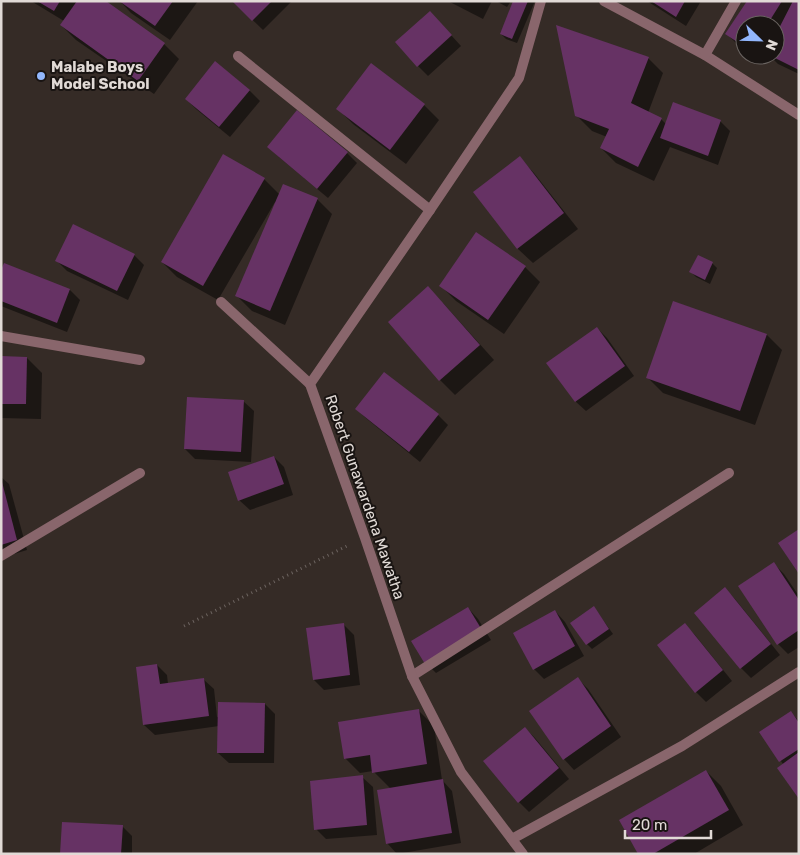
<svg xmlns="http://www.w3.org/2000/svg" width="800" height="855" font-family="Rubik,sans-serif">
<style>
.shadow{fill:#0007}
.building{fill:#663264}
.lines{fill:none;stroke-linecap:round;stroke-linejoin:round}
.path{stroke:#6d6460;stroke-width:3;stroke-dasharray:1 4;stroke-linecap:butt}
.street{stroke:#89666c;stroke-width:10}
.poi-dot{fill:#92b7fd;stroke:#191412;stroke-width:2}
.labels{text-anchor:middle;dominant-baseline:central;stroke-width:4;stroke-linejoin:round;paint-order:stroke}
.poi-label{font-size:15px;font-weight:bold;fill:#e1dad6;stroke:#191412;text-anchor:start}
.street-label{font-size:15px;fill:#e1dad6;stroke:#191412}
</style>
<rect width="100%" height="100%" fill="#352b26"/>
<g class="shadow">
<polygon points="31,1 77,1 164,44 179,59 154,94 76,40 61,25 64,21"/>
<polygon points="120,1 198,1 170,40 131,13"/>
<polygon points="233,1 291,1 291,2 263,30"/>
<polygon points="448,1 492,1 483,19"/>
<polygon points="496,1 511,1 507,7"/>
<polygon points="514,1 535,1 517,43 506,39 501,34"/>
<polygon points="647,1 701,1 686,26"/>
<polygon points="748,1 799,1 799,74 778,64 769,55 775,55 775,25 745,25 745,49 737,44 727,34"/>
<polygon points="440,23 461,46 428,76 418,66"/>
<polygon points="754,55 764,55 761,60"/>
<polygon points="648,58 663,73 648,113 661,119 666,124 720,121 730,131 718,165 670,147 654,181 616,163 601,148 607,137 592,131 576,115"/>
<polygon points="215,62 250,91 260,101 230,137 196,109 186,99"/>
<polygon points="424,105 439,120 406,164 353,124 338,109"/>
<polygon points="268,147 347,153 357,163 328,198 279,157"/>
<polygon points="520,158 534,173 578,229 533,263 518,249 475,192"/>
<polygon points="264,179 280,195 317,199 332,214 285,325 252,311 237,296 276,203 275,202 218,300 177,277 162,262"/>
<polygon points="477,234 525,267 540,282 504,334 456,301 441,286"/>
<polygon points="134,255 144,265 128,300 67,271 57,261"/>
<polygon points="712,263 717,268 710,284 696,277 691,272"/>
<polygon points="5,265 70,290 80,300 67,332 1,306 1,273"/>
<polygon points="674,302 767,335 782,350 755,425 663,393 648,378"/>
<polygon points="443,303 494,360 455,395 440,380"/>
<polygon points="597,328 607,338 634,376 586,411 575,401"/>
<polygon points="1,357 27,358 42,373 41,419 1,418"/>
<polygon points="243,401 254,411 251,462 195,459 185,449"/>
<polygon points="356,409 438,415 448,425 420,462 367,419"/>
<polygon points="274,457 284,467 293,495 250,510 239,500"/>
<polygon points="1,477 9,484 27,550 1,558"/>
<polygon points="774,564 784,574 799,596 799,647 788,654 778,644"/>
<polygon points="725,589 735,599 780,655 751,678 741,668 696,613"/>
<polygon points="468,608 478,619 491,640 436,673 426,663"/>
<polygon points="555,611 565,622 584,656 544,679 534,669"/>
<polygon points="598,613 613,634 592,649 587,644 572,623"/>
<polygon points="343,624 354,635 360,685 324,690 314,680"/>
<polygon points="685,625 695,635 732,681 706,702 696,692 659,646"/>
<polygon points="157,665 167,675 168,684 203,679 214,689 217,717 265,704 275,714 274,763 229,763 218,753 219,726 155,735 144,725"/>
<polygon points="578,679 588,689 621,737 574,770 564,759"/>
<polygon points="419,711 434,726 442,780 452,791 461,843 397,854 387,843 391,789 373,771 360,773 345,758"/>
<polygon points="791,713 799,721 799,797 783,764 761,732"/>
<polygon points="525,728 535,738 569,779 529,812 519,802"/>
<polygon points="706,771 721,786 743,825 694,854 640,854"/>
<polygon points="362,777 373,787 377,835 326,839 316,829"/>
<polygon points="122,826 132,836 132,854 61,854"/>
</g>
<g class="building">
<polygon points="37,1 60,1 54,11"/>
<polygon points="77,1 106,1 165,43 138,81 60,25"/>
<polygon points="119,1 173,1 155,26"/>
<polygon points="232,1 272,1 252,21"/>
<polygon points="513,1 528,1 512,39 500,34"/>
<polygon points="651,1 685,1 676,17"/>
<polygon points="747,1 782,1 767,25 745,25 745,47 725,34"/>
<polygon points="793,1 799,1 799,70 769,55 775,55 775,36"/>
<polygon points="430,11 452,35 417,67 395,42"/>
<polygon points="556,25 649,57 631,103 662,118 638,167 600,148 609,129 575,116"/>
<polygon points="215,61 250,90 219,127 185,99"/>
<polygon points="371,63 425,104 390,150 336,109"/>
<polygon points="673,102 721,120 708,156 660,138"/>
<polygon points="297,110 348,152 317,189 267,147"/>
<polygon points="223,154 265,178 203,286 161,262"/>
<polygon points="520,156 564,213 517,249 473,192"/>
<polygon points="283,184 318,198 270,311 235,296"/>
<polygon points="73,224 135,254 117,291 55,261"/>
<polygon points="476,232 526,266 488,320 439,286"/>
<polygon points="698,255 713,262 705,280 689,272"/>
<polygon points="4,263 70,289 57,323 1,301 1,270"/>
<polygon points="428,286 480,345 439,381 388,322"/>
<polygon points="673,301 767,334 740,411 646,378"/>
<polygon points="597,327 625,366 575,402 546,363"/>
<polygon points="1,356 27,357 26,404 1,404"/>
<polygon points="384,372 439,414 409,452 355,409"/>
<polygon points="187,397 244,400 241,452 184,449"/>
<polygon points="274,456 284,484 238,501 228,472"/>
<polygon points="2,482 17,540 1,545 1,483"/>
<polygon points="799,529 799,574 778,543"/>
<polygon points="774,562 799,600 799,630 777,645 738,586"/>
<polygon points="725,587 771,644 740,669 694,613"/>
<polygon points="594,606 609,629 586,645 570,623"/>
<polygon points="468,607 482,630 425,664 411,641"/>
<polygon points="555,610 575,646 533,670 513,633"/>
<polygon points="344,623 350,675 313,680 306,628"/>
<polygon points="685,623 723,670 695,693 657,645"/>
<polygon points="157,664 160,684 204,678 209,716 143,725 136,667"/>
<polygon points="578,677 611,726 563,760 529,711"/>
<polygon points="218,702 265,703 264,753 217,753"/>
<polygon points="419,709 427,764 372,773 370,755 344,759 338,722"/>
<polygon points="791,711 799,723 799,749 779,762 759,732"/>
<polygon points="525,727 559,768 518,803 483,761"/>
<polygon points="799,752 799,799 777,768"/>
<polygon points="706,770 729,810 653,854 638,854 619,820"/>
<polygon points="363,775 367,825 314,830 310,781"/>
<polygon points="443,779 452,833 386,844 377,790"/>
<polygon points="62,822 123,825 121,854 60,854"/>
</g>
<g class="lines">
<polyline class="path" points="184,626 347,546"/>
<g class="street">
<polyline points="604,1 705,55 799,115"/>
<polyline points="705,55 736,1"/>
<polyline points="238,56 430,210"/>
<polyline points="221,302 310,384"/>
<polyline points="1,336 140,360"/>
<polyline points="1,556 140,473"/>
<polyline points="412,676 729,473"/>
<polyline points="512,839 682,746 799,672"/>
<polyline points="523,854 461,772 412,676 365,538 310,384 430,210 519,78 541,1"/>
</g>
</g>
<circle class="poi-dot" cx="41" cy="76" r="5"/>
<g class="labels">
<g class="poi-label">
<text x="51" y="67">Malabe Boys<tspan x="51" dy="17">Model School</tspan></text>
</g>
<g class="street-label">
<text transform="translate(365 497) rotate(71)">Robert Gunawardena Mawatha</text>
</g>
</g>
<rect width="800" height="855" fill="none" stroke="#e1dad6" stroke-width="5"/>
<g transform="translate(760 40) rotate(113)"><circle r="24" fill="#191412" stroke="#696360"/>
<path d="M0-4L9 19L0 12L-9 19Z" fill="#92b7fd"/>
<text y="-8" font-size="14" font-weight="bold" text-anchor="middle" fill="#e1dad6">N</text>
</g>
<path d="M625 830v8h86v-8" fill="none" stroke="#e1dad6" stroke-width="2.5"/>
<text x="632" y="830" font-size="15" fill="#e1dad6" stroke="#191412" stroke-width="4" paint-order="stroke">20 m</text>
</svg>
